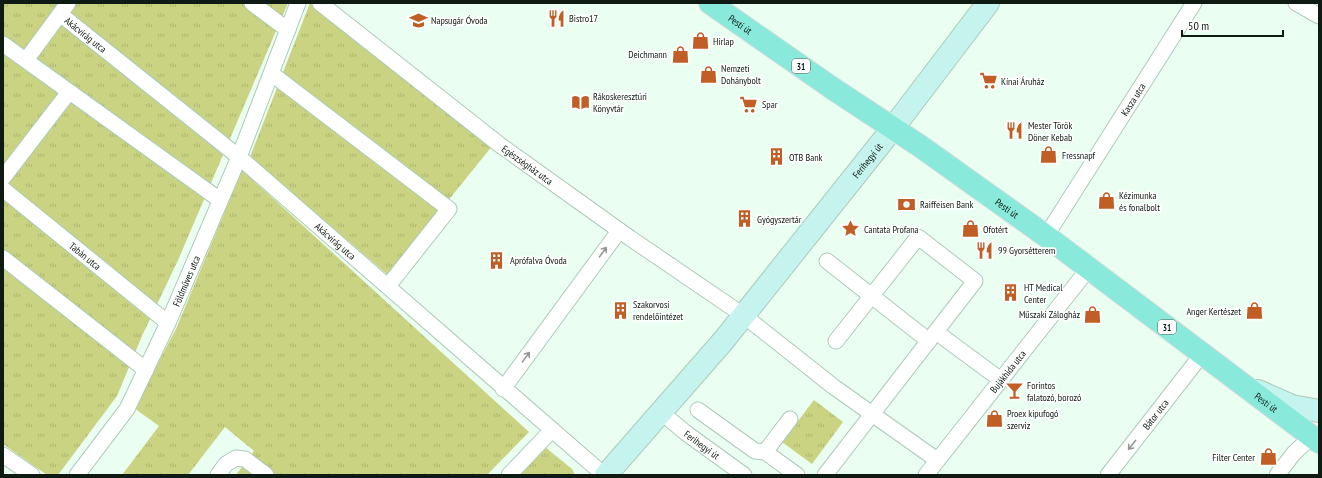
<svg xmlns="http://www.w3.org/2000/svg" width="1322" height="478" font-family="'PT Sans Narrow',sans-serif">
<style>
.park{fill:url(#park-tufts)}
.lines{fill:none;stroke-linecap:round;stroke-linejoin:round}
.street-casing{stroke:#accbb8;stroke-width:17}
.secondary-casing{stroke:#accbb8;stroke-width:24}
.primary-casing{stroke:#dddfde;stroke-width:24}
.street{stroke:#fff;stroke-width:15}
.secondary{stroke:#c4f4ed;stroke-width:22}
.primary{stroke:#89e9db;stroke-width:22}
.oneway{stroke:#939895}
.labels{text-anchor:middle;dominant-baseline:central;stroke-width:3.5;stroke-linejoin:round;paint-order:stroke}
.shield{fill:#fff;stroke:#575f5a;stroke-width:1}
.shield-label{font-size:9px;font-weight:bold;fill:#0f1a13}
.poi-label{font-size:10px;fill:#0f1a13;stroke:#fff;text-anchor:start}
.street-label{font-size:10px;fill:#0f1a13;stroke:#fff}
</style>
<defs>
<pattern id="park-tufts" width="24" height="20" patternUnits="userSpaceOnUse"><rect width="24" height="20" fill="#cad381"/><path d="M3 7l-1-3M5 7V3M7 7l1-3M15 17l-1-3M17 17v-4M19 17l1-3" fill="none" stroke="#acb56f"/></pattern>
</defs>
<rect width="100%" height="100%" fill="#ebfef2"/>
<g class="park">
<polygon points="3,3 288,3 179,258 142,336 117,396 58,475 47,475 3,444"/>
<polygon points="310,3 313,3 493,145 388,275 250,157"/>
<polygon points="242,170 529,432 487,475 236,475 254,451 225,427 188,475 122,475 159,426 134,408 176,329"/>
<polygon points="814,400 843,422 812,464 782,442"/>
<polygon points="545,447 572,469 575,475 519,475"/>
</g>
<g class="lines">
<defs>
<g id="street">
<polyline points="252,3 288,30"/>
<path id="s1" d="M 320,3 L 500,145 L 630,238 L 743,315 L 834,387 L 937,460"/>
<polyline points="1296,3 1319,16"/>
<path id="s2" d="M 60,14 L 239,157 L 604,475"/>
<polyline points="3,44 220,200"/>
<polyline points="26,60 68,3"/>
<polyline points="272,74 449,209 388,286"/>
<polyline points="3,178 69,92"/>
<path id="s3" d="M 3,189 L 168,323"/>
<path id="s4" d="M 1046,236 L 1194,3"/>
<polyline points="3,258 146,370"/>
<polyline points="827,261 929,341"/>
<polyline points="936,332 1001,380"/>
<polyline points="503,389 619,231"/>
<polyline points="698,410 755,451 765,452 797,475"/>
<path id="s5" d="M 662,413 L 686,433 L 744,475"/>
<polyline points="765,452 790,419"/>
<polyline points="3,455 32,475"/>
<path id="s6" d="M 77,475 L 127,409 L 168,323 L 239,157 L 298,3"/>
<polyline points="218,475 226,464 236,458 245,459 266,475"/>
<polyline points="509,475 552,430"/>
<polyline points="825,475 975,281 918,237 836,341"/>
<path id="s7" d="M 926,475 L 1089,268"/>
<path id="s8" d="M 1108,475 L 1203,353"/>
<polyline points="1277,475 1294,453 1307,441"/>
</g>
<g id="secondary">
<polyline points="1258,391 1292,406 1319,411"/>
<path id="s9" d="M 606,475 L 724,340 L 893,128 L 988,3"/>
</g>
<g id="primary">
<path id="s10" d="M 710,3 L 832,88 L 920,146 L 1046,236 L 1319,442"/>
</g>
</defs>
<use href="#street" class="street-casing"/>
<use href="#secondary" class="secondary-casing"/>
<use href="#primary" class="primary-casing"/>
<use href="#street" class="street"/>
<use href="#secondary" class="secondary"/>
<use href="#primary" class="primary"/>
</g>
<defs><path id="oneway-shaft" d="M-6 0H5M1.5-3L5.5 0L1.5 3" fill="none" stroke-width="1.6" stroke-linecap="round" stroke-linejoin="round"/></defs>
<g class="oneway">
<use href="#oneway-shaft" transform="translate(603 252) rotate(-54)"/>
<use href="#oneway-shaft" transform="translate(526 357) rotate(-54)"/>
<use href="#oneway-shaft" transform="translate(1132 445) rotate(128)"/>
</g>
<defs>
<symbol id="restaurant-bare" viewBox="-9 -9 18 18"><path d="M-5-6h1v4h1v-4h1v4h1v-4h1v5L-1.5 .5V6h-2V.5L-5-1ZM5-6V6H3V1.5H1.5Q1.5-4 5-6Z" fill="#c15e25" stroke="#fff" stroke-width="2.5" paint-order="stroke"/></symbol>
<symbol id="school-bare" viewBox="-9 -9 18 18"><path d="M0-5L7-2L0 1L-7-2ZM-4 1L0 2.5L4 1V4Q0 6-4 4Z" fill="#c15e25" stroke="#fff" stroke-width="2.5" paint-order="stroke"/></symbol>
<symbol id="shop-bare" viewBox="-9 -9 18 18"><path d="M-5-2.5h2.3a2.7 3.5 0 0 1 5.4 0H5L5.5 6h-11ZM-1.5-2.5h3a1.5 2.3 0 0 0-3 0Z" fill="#c15e25" stroke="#fff" stroke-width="2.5" paint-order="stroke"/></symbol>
<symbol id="supermarket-bare" viewBox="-9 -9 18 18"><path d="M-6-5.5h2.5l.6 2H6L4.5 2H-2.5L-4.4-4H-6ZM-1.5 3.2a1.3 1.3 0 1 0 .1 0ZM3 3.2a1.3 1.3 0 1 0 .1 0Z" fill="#c15e25" stroke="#fff" stroke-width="2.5" paint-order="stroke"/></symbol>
<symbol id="library-bare" viewBox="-9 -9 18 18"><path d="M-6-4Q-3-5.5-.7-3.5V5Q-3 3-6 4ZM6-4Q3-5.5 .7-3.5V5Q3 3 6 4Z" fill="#c15e25" stroke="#fff" stroke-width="2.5" paint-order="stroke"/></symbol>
<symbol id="building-bare" viewBox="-9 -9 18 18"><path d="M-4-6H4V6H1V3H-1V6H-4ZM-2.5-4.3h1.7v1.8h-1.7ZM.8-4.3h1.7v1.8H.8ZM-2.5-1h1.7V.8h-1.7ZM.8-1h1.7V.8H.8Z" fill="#c15e25" stroke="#fff" stroke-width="2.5" paint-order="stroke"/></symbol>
<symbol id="bank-bare" viewBox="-9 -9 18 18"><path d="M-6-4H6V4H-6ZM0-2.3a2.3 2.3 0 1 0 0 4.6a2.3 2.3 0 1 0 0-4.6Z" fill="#c15e25" stroke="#fff" stroke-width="2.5" paint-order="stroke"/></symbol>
<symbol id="sight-bare" viewBox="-9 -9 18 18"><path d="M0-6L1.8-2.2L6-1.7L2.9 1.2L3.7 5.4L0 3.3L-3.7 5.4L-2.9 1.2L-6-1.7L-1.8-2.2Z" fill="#c15e25" stroke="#fff" stroke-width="2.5" paint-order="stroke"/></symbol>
<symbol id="bar-bare" viewBox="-9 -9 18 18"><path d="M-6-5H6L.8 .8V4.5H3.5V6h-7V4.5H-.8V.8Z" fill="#c15e25" stroke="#fff" stroke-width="2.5" paint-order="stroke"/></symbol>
</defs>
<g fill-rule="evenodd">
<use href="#restaurant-bare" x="544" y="6" width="25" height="25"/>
<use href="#school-bare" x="406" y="8" width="25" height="25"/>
<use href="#shop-bare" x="688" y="28" width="25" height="25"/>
<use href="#shop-bare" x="668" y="42" width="25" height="25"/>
<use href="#shop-bare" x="696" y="62" width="25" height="25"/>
<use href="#supermarket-bare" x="976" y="68" width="25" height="25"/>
<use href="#library-bare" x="568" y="90" width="25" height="25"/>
<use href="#supermarket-bare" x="736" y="92" width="25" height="25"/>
<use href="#restaurant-bare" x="1002" y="118" width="25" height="25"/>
<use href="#shop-bare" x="1036" y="142" width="25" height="25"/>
<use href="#building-bare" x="764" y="144" width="25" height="25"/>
<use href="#shop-bare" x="1094" y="188" width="25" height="25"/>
<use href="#bank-bare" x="894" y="192" width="25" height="25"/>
<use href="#building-bare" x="732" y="206" width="25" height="25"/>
<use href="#sight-bare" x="838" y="216" width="25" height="25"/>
<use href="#shop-bare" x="958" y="216" width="25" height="25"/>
<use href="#restaurant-bare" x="972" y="238" width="25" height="25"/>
<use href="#building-bare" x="484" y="248" width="25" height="25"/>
<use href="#building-bare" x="998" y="280" width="25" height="25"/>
<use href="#building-bare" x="608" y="298" width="25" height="25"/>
<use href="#shop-bare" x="1242" y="298" width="25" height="25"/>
<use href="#shop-bare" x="1080" y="302" width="25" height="25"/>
<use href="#bar-bare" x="1002" y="378" width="25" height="25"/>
<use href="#shop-bare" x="982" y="406" width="25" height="25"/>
<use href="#shop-bare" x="1256" y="444" width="25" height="25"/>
</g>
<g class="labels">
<g class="shield">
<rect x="792" y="59" width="18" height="14" rx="3"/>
<rect x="1158" y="320" width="18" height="14" rx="3"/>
</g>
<g class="shield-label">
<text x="801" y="66">31</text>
<text x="1167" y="327">31</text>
</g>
<g class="poi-label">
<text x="569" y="18">Bistro17</text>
<text x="431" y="20">Napsugár Óvoda</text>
<text x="713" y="41">Hírlap</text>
<text x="667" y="54" text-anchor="end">Deichmann</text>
<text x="721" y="68">Nemzeti<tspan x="721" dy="12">Dohánybolt</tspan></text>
<text x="1001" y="81">Kínai Áruház</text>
<text x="593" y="96">Rákoskeresztúri<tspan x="593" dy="12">Könyvtár</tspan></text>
<text x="762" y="104">Spar</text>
<text x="1028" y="125">Mester Török<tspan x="1028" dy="12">Döner Kebab</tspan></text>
<text x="1062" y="155">Fressnapf</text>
<text x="789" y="157">OTB Bank</text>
<text x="1119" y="195">Kézimunka<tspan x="1119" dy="12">és fonalbolt</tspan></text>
<text x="920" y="204">Raiffeisen Bank</text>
<text x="757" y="219">Gyógyszertár</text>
<text x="864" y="229">Cantata Profana</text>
<text x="983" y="229">Ofotért</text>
<text x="998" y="250">99 Gyorsétterem</text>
<text x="510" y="260">Aprófalva Óvoda</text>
<text x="1024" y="287">HT Medical<tspan x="1024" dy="12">Center</tspan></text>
<text x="633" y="304">Szakorvosi<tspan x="633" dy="12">rendelőintézet</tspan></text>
<text x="1241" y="311" text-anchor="end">Anger Kertészet</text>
<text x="1080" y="314" text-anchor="end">Műszaki Zálogház</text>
<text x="1027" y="385">Forintos<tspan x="1027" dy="12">falatozó, borozó</tspan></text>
<text x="1007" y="413">Proex kipufogó<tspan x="1007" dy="12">szerviz</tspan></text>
<text x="1255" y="457" text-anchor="end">Filter Center</text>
</g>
<g class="street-label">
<text stroke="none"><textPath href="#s10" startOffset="37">Pesti út</textPath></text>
<text stroke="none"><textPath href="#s2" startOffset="33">Akácvirág utca</textPath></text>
<text stroke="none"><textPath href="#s4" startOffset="162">Kasza utca</textPath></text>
<text stroke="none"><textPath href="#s9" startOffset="409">Ferihegyi út</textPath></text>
<text stroke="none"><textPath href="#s1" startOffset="263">Egészségház utca</textPath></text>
<text stroke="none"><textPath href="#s10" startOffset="361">Pesti út</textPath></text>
<text stroke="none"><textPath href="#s2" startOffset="357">Akácvirág utca</textPath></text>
<text stroke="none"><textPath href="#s3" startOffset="106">Tabán utca</textPath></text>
<text stroke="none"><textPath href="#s6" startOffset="224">Földműves utca</textPath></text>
<text stroke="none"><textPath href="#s7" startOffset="132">Bujákhida utca</textPath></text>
<text stroke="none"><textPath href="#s10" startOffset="685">Pesti út</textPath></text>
<text stroke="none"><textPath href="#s8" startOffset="77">Bátor utca</textPath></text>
<text stroke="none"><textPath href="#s5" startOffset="51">Ferihegyi út</textPath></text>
</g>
</g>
<rect width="1322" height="478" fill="none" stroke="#0f1a13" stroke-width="8"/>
<path d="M1182 30v6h101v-6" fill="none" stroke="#0f1a13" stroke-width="2"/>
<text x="1188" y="30" font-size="12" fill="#0f1a13" stroke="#ffffff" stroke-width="3" paint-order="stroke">50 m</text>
</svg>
